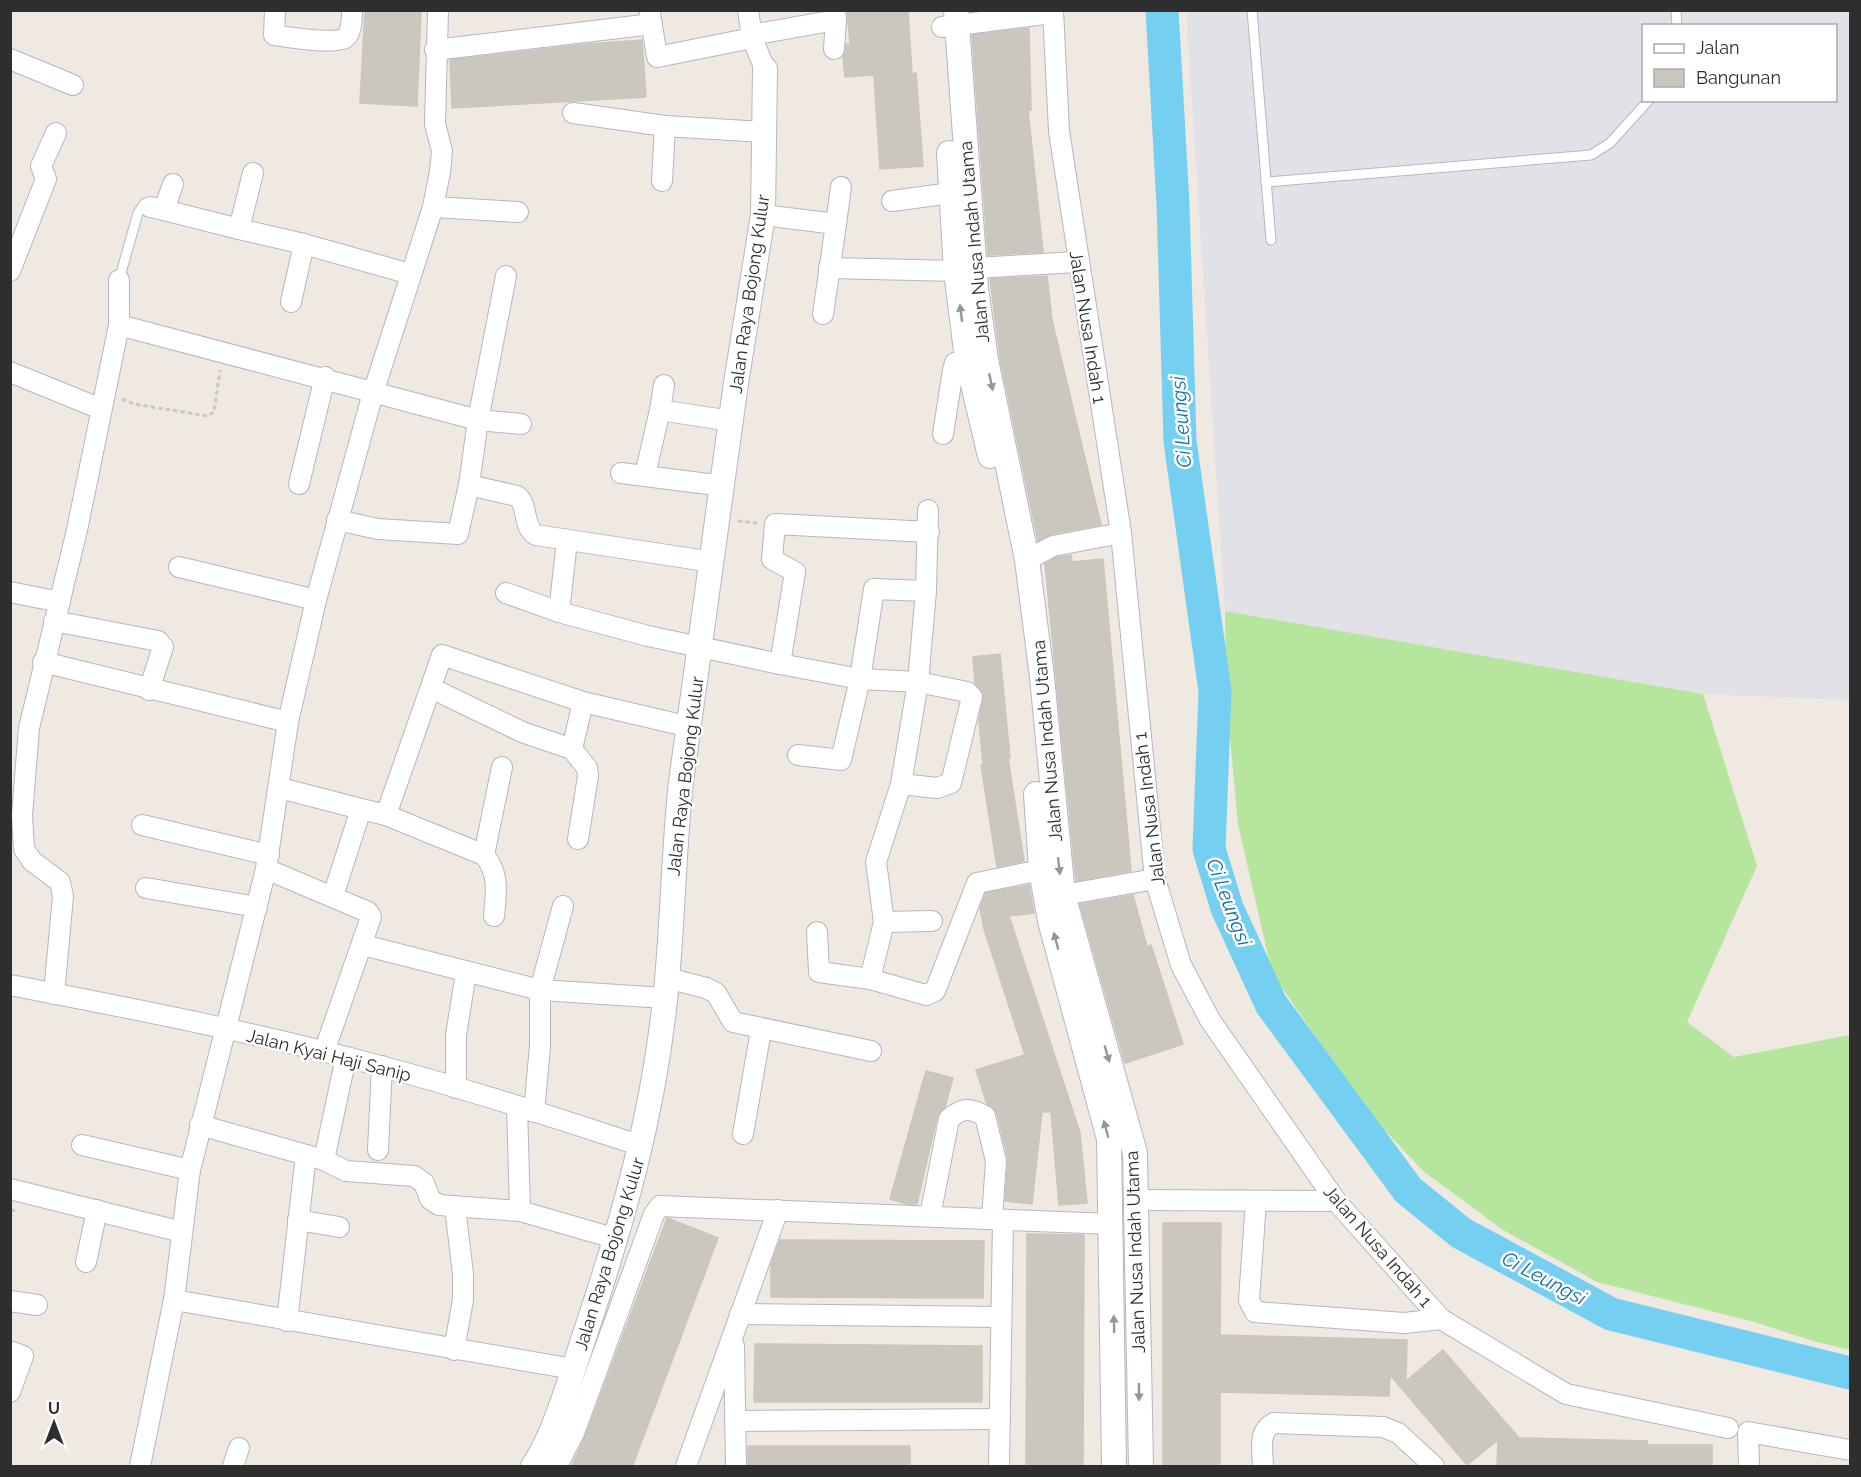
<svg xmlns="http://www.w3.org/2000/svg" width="1861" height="1477" font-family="Raleway,sans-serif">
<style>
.industrial{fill:#e3e1e8;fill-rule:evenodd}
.grass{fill:#b6e59e}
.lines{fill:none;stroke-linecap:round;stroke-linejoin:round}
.river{stroke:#75cff0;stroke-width:33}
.building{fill:#cbc7bf;stroke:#cbc5ba;stroke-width:1.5}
.service-casing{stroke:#b4b7c1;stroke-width:11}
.minor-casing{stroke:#b4b7c1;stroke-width:22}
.tertiary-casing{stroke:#b4b7c1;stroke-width:26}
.path{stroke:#c9c9c9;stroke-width:3;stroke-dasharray:4.5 3;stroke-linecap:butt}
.service{stroke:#fff;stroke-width:9}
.minor{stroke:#fff;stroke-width:20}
.tertiary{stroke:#fff;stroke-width:24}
.oneway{fill:#969696}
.labels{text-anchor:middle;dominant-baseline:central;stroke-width:5;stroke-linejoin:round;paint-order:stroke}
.street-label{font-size:18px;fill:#2e2e2e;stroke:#fff}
.water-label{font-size:20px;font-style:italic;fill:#0d6fa3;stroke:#fff}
</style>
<rect width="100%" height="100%" fill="#efe9e1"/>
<path class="industrial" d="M 1186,11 L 1850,11 L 1850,700 L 1703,694 L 1225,611 ZM 1644,26 L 1836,26 L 1836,100 L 1644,100 Z"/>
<polygon class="grass" points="1225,611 1703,694 1757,866 1687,1022 1734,1057 1850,1035 1850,1350 1813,1341 1754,1322 1597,1282 1503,1230 1423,1171 1366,1110 1272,973 1238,824 1226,695"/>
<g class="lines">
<polyline class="river" points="1162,10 1173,204 1180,441 1215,691 1209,849 1227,908 1271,1004 1408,1190 1461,1233 1611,1314 1850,1373"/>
</g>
<g class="building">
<polygon points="365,10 421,10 417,106 360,103"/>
<polygon points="847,10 908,10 912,74 916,73 923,166 880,169 874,75 845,77 843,56 846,44 850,44"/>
<polygon points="1029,28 1031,110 1028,110 1043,252 988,255 972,35"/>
<polygon points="642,40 646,97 452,108 450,60 588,44"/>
<polygon points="1047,276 1052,320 1101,525 1051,534 1038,541 1000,358 990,279"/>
<polygon points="1071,555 1072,562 1103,559 1131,871 1076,881 1045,564 1057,557"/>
<polygon points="1000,654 1010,758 1008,758 1024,861 997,867 981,765 983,765 979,720 984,694 975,683 973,657"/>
<polygon points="1029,885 1034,913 1009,916 1080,1133 1087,1203 1059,1205 1051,1112 1042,1112 1032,1204 1005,1201 1008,1158 997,1113 987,1104 976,1070 1025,1055 984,929 980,908 986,893"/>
<polygon points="1133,895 1147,947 1151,945 1183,1044 1125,1063 1080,904"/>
<polygon points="926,1071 953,1078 945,1107 937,1117 917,1204 907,1204 890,1199"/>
<polygon points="667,1218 718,1238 634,1462 632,1467 571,1467 585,1437"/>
<polygon points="1163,1223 1221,1223 1220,1335 1407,1340 1406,1381 1443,1350 1519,1438 1647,1441 1647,1445 1712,1445 1712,1467 1497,1467 1498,1440 1467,1465 1390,1375 1389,1396 1220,1392 1220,1466 1163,1465"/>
<polygon points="1027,1234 1084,1235 1083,1467 1026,1467"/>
<polygon points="780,1240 984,1241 983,1298 771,1297 771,1264"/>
<polygon points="755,1344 982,1346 982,1402 754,1402"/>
<rect x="748" y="1446" width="162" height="21"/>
</g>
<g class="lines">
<defs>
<g id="service">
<polyline points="1252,10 1271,240"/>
<polyline points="1676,10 1677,26"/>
<polyline points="1266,182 1591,155 1610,143 1649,100"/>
<polyline points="119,280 138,213 144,204 148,206"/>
</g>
<g id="minor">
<path d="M 275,10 L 274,35 C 286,37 338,45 345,38 C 352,32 352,18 352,10"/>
<polyline points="438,10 435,124 442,151 440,172 433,207 373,393 316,600 288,722 266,869 190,1170 174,1300 573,1369"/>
<polyline points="748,10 752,38 765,69"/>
<polyline points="1053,10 1059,131 1121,533 1155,879 1181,965 1210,1020 1336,1201 1441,1319 1566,1394 1728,1428"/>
<polyline points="650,13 657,57 752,38"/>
<polyline points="942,27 1053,13"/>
<polyline points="751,35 836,20 835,10"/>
<polyline points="834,49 836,20"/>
<polyline points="435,50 652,24"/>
<polyline points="10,59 73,85"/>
<polyline points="573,113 665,126 763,132"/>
<polyline points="253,173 239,229 304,244"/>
<polyline points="662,181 665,126"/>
<polyline points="892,201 951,193"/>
<polyline points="150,207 164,210 173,184"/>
<polyline points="433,207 518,212"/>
<polyline points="164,210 239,229"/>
<polyline points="763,215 836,224 823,314"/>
<polyline points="836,224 841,187"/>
<polyline points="829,268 956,271"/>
<polyline points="975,268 1077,262"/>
<polyline points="10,271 46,179 41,166 56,133"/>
<polyline points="119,280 119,325 478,420 521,424"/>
<polyline points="291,302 304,244 410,274"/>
<polyline points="10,372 101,409"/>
<polyline points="664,385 660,410 731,421"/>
<polyline points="943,434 953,370 955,363 967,359"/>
<polyline points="621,473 724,486"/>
<polyline points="645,475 660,410"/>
<polyline points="299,484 325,377"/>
<path d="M 469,485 L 517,496 C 529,505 522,527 536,535 L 713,562"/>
<polyline points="928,510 926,591 918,682 901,784 876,862 884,922 870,979 926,995 935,991 977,883 1041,870"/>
<polyline points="337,520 378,529 458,534 469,485 478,420 506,276"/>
<polyline points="1027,560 1053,546 1121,533"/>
<polyline points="179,567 316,600"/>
<polyline points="10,592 60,602"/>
<polyline points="506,593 559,612 648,636 780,664 860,679 918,682 967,692 972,697 951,783 937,788 901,784"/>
<polyline points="559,612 567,541"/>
<polyline points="54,621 158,641 163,647 149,690"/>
<polyline points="43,662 288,722"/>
<polyline points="780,664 795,572 772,559 775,524 929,532"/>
<polyline points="431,688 522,732 572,749 587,768 588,776 578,839"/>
<polyline points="583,702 690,727"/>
<polyline points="798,755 841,760 860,679 874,589 926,591"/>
<polyline points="280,788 361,809 333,896"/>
<polyline points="361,809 386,815 484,855 502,767"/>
<polyline points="386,815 442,655 583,702 572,749"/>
<polyline points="142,825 269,855"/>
<path d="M 484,855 C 500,874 496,893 494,916"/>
<polyline points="266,869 368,912 371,917 324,1052"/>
<polyline points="146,888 257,907"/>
<polyline points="1063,895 1155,879"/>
<polyline points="884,922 932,921"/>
<polyline points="817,932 819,972 870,979"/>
<polyline points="363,945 540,990 665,998"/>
<polyline points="667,978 706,988 716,993 733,1022 871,1051"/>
<path d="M 10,985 C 134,1009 259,1033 380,1066 C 468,1089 555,1118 642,1146"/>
<polyline points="54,994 63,896 60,882 32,861 24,849 22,815 29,728 77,530 119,325"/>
<polyline points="456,1088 456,1035 466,973"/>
<polyline points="534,1112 540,1046 540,990 563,906"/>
<polyline points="200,1125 324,1160 346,1171 414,1176 424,1183 430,1199 439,1205 520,1211 517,1106"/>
<polyline points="743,1134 761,1030"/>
<polyline points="82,1145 190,1170"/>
<polyline points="378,1150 382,1066"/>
<polyline points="324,1160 346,1057"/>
<polyline points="10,1189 182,1232"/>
<polyline points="1137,1200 1336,1201"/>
<polyline points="1256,1201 1249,1300 1255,1312 1404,1323 1441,1319"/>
<polyline points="520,1211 617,1239"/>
<path d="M 930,1216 L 949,1119 C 962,1108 969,1107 985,1116 L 996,1161 L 992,1219"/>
<polyline points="298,1220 339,1227"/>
<polyline points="86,1262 97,1210"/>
<polyline points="10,1301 37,1305"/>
<polyline points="740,1314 1001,1317"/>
<polyline points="287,1321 306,1155"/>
<polyline points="734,1346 736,1466"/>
<polyline points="454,1350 463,1300 463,1274 455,1207"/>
<polyline points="10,1351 23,1356 10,1392"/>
<polyline points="735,1421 1000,1419"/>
<polyline points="140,1466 174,1300"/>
<polyline points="233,1466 239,1448"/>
<polyline points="557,1466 574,1433 654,1214 660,1206 1112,1224"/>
<polyline points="686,1466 778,1210"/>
<polyline points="999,1466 1003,1220"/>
<path d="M 1263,1466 C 1263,1451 1257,1431 1274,1423 L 1383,1427 L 1398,1433 L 1434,1466"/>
<polyline points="1749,1466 1748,1432 1850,1450"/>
</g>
<g id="tertiary">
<polyline points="956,10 976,288 986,360 1027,560 1042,677 1063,895 1135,1153 1141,1466"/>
<polyline points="949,153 956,271 967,359 990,456"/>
<polyline points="1036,794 1041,870 1050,921 1109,1139 1114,1466"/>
<path d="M 533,1466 C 555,1435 573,1369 586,1331 C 623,1221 653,1115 665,1000 C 673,928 673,854 681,782 L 736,383 L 763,215 L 765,69"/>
</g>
</defs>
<use href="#service" class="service-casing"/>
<use href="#minor" class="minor-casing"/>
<use href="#tertiary" class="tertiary-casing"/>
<g class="path">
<polyline points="122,399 134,404 208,416 214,412 220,370"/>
<polyline points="738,521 758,523"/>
<polyline points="10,1219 14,1209"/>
</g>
<use href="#service" class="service"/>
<use href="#minor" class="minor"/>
<use href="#tertiary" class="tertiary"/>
</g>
<defs><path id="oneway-solid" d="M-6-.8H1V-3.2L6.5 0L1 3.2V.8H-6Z" transform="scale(1.5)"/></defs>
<g class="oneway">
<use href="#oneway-solid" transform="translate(961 313) rotate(-97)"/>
<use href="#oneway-solid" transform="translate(991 382) rotate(78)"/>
<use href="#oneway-solid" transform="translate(1059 866) rotate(83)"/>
<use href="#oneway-solid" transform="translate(1056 941) rotate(-105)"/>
<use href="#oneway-solid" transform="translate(1107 1054) rotate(74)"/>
<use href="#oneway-solid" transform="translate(1106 1129) rotate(-105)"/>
<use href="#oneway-solid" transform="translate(1114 1324) rotate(-91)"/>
<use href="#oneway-solid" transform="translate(1139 1392) rotate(89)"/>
</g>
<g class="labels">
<g class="street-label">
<text transform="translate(974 242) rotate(-95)">Jalan Nusa Indah Utama</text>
<text transform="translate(749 294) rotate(-82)">Jalan Raya Bojong Kulur</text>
<text transform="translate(1088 327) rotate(81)">Jalan Nusa Indah 1</text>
<text transform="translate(1047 741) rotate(-95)">Jalan Nusa Indah Utama</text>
<text transform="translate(685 776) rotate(-83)">Jalan Raya Bojong Kulur</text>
<text transform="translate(1149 809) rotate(-97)">Jalan Nusa Indah 1</text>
<text transform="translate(329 1055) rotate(14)">Jalan Kyai Haji Sanip</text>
<text transform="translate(1378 1246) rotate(49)">Jalan Nusa Indah 1</text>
<text transform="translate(1135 1252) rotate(-92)">Jalan Nusa Indah Utama</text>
<text transform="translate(609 1254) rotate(-73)">Jalan Raya Bojong Kulur</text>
</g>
<g class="water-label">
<text transform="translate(1181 422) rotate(-94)">Ci Leungsi</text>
<text transform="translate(1229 902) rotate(69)">Ci Leungsi</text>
<text transform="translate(1544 1278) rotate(28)">Ci Leungsi</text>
</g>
</g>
<rect width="1861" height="1477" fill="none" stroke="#2e2e2e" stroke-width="24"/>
<rect x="1642" y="24" width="195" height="78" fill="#ffffff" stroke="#ababab" stroke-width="1.5"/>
<rect x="1654" y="44" width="30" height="9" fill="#ffffff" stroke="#ababab" stroke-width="1.5"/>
<text x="1696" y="54" font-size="18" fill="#2e2e2e">Jalan</text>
<rect x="1654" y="69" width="30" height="18" fill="#cbc7bf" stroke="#ababab" stroke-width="1.5"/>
<text x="1696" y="84" font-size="18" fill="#2e2e2e">Bangunan</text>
<g transform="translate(54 1423)" stroke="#ffffff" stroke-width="4.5" paint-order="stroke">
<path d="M0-4.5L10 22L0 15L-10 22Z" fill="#2e2e2e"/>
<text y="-9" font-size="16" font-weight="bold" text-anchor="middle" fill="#2e2e2e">U</text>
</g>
</svg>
